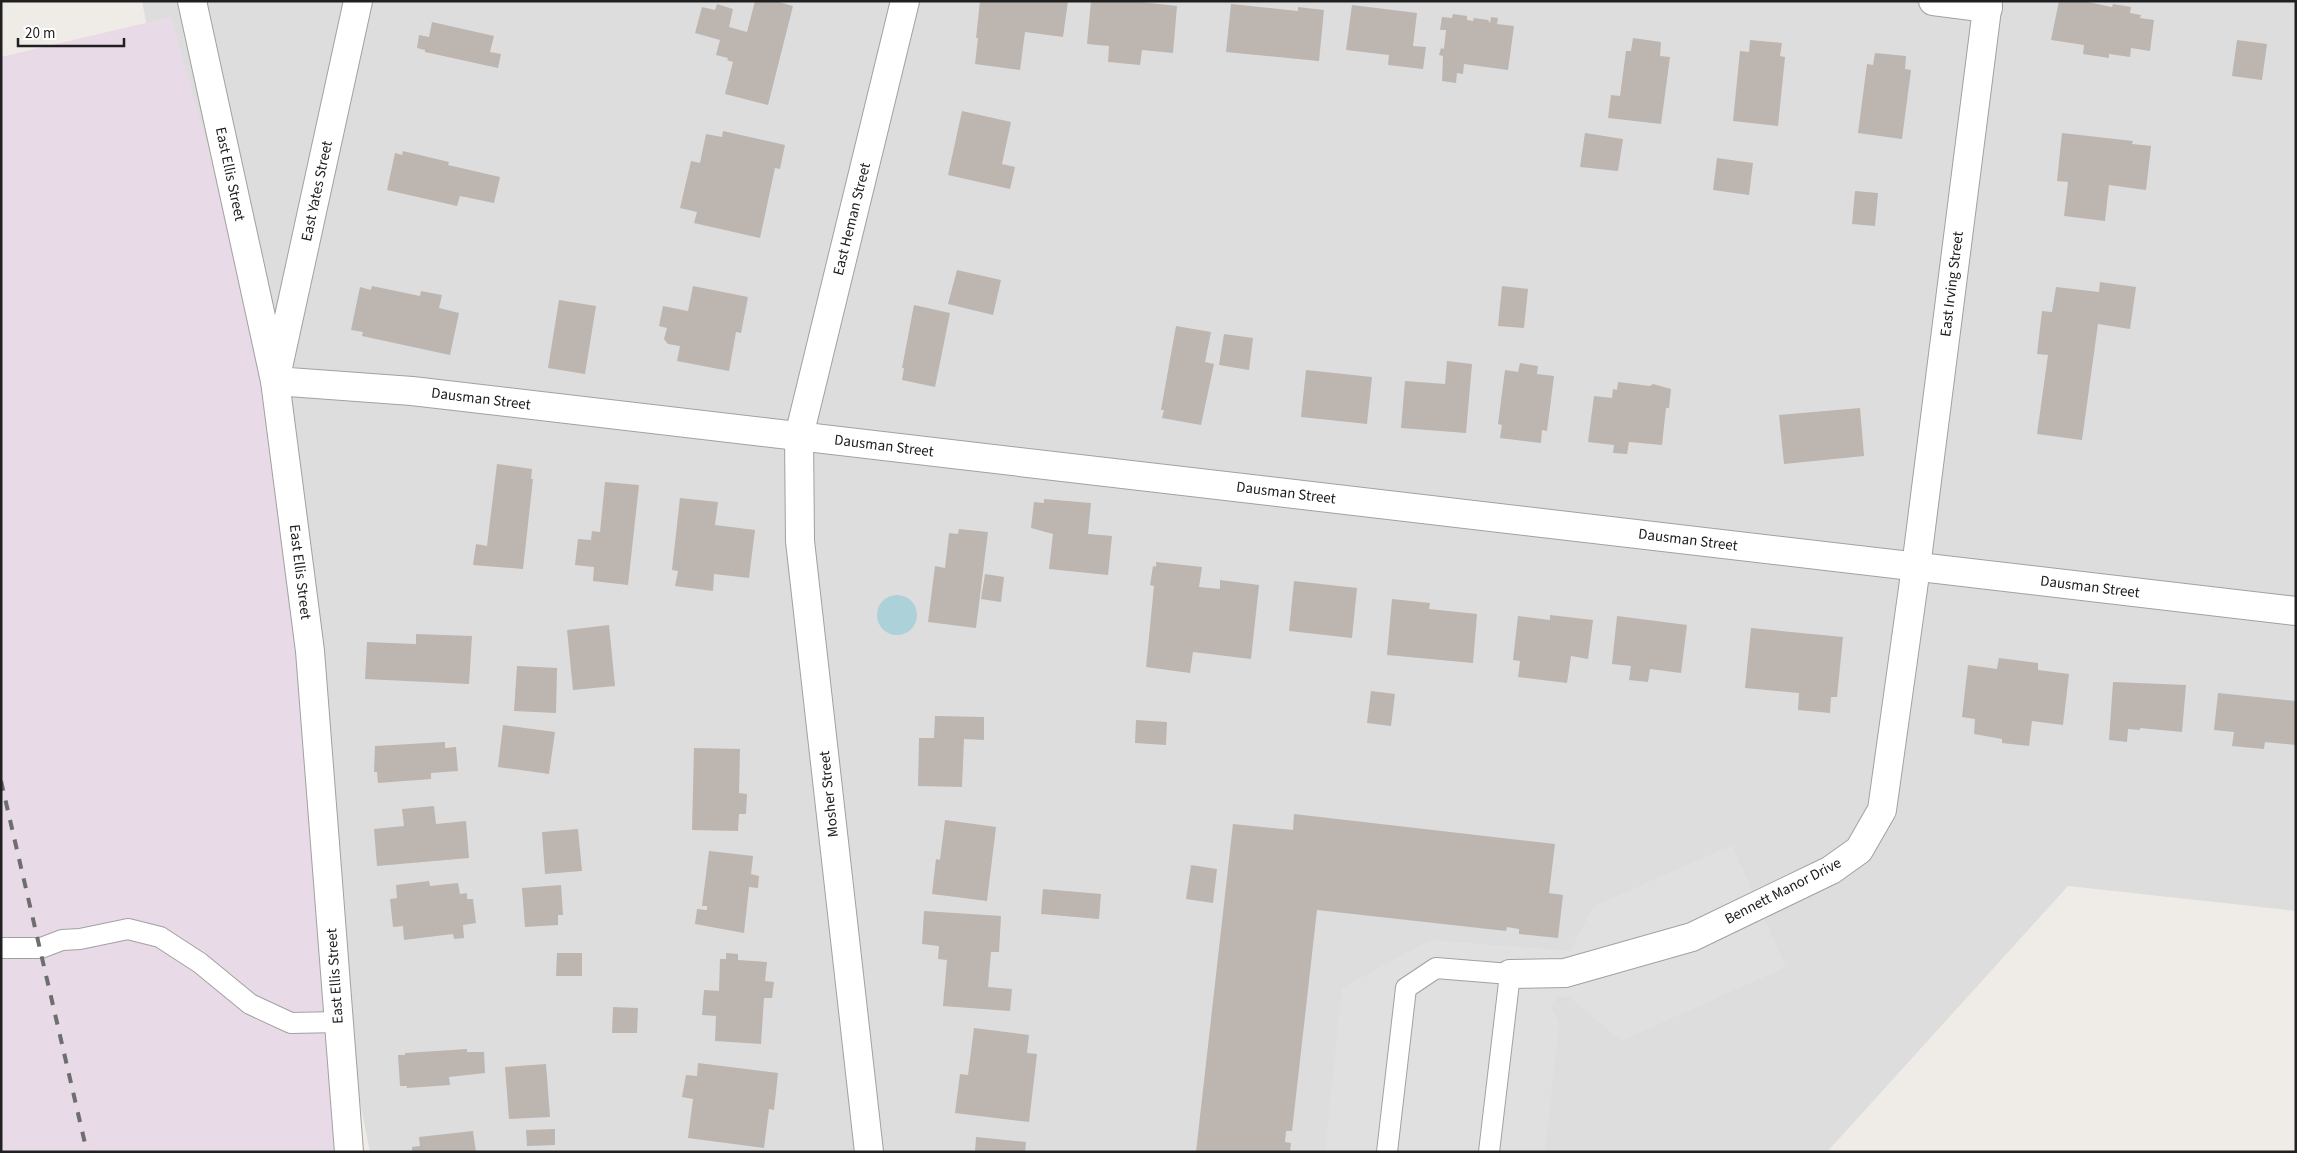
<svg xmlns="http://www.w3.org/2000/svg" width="2297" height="1153" font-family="'Source Sans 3',sans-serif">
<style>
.residential{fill:#dedddd}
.industrial{fill:#e8dae6}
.parking{fill:#e0e0e0}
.water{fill:#acd1d9}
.building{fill:#bdb5b0}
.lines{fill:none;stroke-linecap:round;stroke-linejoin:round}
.service-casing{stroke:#a1a1a1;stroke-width:22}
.minor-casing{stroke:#a1a1a1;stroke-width:30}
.service{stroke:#fff;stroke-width:20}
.minor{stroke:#fff;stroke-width:28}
.rail{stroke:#6e6e6e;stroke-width:4;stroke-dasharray:10 10;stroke-linecap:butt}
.labels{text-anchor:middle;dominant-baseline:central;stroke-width:4.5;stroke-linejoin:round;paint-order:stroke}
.street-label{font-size:15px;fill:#202020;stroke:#fff}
</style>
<rect width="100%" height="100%" fill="#efece7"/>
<polygon class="residential" points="142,1 2296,1 2296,911 2068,886 1827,1152 370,1152"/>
<polygon class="industrial" points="171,17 275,381 349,1152 1,1152 1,57"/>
<polygon class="parking" points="1732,845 1786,967 1621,1041 1570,998 1558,996 1551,1006 1559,1023 1545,1152 1325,1152 1342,988 1430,940 1570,951 1594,906"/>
<circle class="water" cx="897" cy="615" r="20"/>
<g class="building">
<polygon points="755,1 775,1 793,6 768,105 725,94 733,62 727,60 728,58 716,55 720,40 695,33 702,7 715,10 717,4 733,9 729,27 747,32"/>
<polygon points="980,1 1068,1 1063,37 1025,32 1020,70 975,64 978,38 976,38"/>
<polygon points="1091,1 1132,1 1177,6 1173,53 1142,50 1140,65 1108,62 1109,46 1087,44"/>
<polygon points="2059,1 2083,1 2112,7 2113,4 2131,7 2130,13 2141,15 2140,18 2154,20 2150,51 2131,48 2130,57 2109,54 2109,58 2083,54 2084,45 2051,40"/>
<polygon points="1231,4 1298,11 1298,7 1324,10 1319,61 1226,52"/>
<polygon points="1352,5 1417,13 1413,46 1426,47 1423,69 1388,65 1389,55 1346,50"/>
<polygon points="1453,14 1467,16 1467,20 1473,21 1474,18 1488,20 1490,23 1491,17 1498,18 1497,24 1514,26 1508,70 1464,64 1463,74 1457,73 1456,83 1442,81 1443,56 1439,55 1441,48 1444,49 1446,30 1440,30 1442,17 1452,18"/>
<polygon points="432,22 494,36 490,52 501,54 498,68 425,52 425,50 417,48 419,35 429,37"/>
<polygon points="1633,38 1661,42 1660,56 1670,57 1661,124 1608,118 1611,95 1620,96 1626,51 1631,51"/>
<polygon points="1750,40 1782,43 1780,56 1785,57 1778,126 1733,121 1740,51 1749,52"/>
<polygon points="2237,40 2267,44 2262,80 2232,76"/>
<polygon points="1875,53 1906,56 1905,69 1911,70 1902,139 1858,133 1867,64 1873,65"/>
<polygon points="962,111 1011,122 1002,164 1015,167 1010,189 948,175"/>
<polygon points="723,131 785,145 780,169 775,168 760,238 694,223 697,212 680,208 691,161 700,163 706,134 722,137"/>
<polygon points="1585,133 1623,139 1618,171 1580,167"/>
<polygon points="2062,133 2133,141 2132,144 2151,146 2146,190 2109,185 2105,221 2064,216 2068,182 2057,181"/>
<polygon points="403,151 449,162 448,165 500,177 494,203 460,196 457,206 387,190 395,153 402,155"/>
<polygon points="1717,158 1753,163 1749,195 1713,190"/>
<polygon points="1855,191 1878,193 1875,226 1852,224"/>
<polygon points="957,270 1001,280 993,315 948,304"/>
<polygon points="2100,282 2136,287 2130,329 2098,324 2082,440 2037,434 2048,355 2037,354 2042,311 2052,312 2056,287 2099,292"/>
<polygon points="372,286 420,296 421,291 442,295 439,308 459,313 450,355 362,336 363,332 351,330 360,287 371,290"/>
<polygon points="693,286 748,297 741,333 736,332 729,371 677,361 680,346 668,344 664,339 667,328 659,326 663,306 688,311"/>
<polygon points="1502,286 1528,289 1524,328 1498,326"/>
<polygon points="559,300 596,306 585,374 548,368"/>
<polygon points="914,305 950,313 935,387 902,380 904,368 902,368"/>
<polygon points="1176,326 1211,332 1205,362 1214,364 1201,425 1162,418 1164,410 1161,410"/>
<polygon points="1224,334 1253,338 1249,370 1219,365"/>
<polygon points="1447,361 1472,364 1466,433 1401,428 1405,381 1445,384"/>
<polygon points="1520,363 1538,366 1537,374 1554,376 1547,431 1542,430 1541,443 1500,438 1502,425 1498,424 1505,370 1518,372"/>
<polygon points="1306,370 1372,377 1367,424 1301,417"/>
<polygon points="1618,382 1650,386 1653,384 1671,389 1669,408 1666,408 1662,445 1629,442 1627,454 1613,453 1614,445 1588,442 1594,396 1612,398 1613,389 1617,390"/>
<polygon points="1860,408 1864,456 1784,464 1779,415"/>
<polygon points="497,464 532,469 531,479 533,479 523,569 473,565 476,544 487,546"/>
<polygon points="605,482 639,485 628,585 593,581 594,567 575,565 578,539 591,540 592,531 600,532"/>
<polygon points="680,498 718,502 715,525 755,530 749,578 714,574 713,591 675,586 678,571 672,570"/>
<polygon points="1044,499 1091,503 1088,534 1112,536 1108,575 1049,569 1053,534 1031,528 1034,502 1044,503"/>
<polygon points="959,529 988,532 976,628 928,622 935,566 945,568 949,533 958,534"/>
<polygon points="1156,562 1202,567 1199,587 1220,589 1220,580 1259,585 1251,659 1193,652 1190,673 1146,667 1154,586 1150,585 1153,566 1156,567"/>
<polygon points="985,574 1004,577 1001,602 981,599"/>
<polygon points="1294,581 1357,588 1352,638 1289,631"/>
<polygon points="1392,599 1430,603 1429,609 1477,614 1473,663 1387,655"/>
<polygon points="1550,615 1593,620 1588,659 1571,656 1567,683 1518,677 1520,661 1513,660 1518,616 1550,620"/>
<polygon points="1617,616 1687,625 1681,673 1650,669 1648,682 1629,680 1631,666 1612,664"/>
<polygon points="609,625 615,686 573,690 567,630"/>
<polygon points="1751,628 1843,637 1837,697 1831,697 1830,713 1798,710 1799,693 1745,688"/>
<polygon points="416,634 472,636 469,684 365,679 367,642 416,644"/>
<polygon points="1999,658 2038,663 2038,670 2069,674 2063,725 2032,721 2029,746 2002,743 2002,739 1974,734 1975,719 1962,717 1968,665 1997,669"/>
<polygon points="517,666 557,668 556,713 514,711"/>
<polygon points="2113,682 2186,685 2182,732 2140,728 2140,730 2128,729 2127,742 2109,740"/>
<polygon points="1371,691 1395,694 1391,726 1367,723"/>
<polygon points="2218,693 2296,701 2296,745 2265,742 2264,749 2232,746 2234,732 2214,730"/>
<polygon points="935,716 984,717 984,740 964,739 962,787 918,786 919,738 934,738"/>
<polygon points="1136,720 1167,722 1166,745 1135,743"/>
<polygon points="503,725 555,732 549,774 498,767"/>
<polygon points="445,742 445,748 456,747 458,771 431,773 431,779 378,783 377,772 374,772 375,746"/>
<polygon points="694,748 740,749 739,793 747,794 746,814 739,814 738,831 692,830"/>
<polygon points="434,806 436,824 466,821 469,858 377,866 374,829 404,826 402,809"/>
<polygon points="1294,814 1555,844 1549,893 1563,895 1558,938 1519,934 1519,929 1507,927 1506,931 1317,910 1292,1131 1286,1131 1285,1142 1291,1143 1290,1152 1196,1152 1233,824 1293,830"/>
<polygon points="945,820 996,827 987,901 932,894 936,859 940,860"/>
<polygon points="578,829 582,871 545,874 542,832"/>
<polygon points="709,851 753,856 751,874 759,876 758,888 749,887 744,933 695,924 697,909 707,910 707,906 702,906"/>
<polygon points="1191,865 1217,869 1213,903 1186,899"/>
<polygon points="429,881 430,886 458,883 460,894 467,893 467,899 473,899 476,923 463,925 464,938 454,939 453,934 404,940 403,926 393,927 390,899 397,898 396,885"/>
<polygon points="561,885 563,915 558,915 558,925 525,927 522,888"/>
<polygon points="1043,889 1101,894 1099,919 1041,914"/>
<polygon points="924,911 1001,916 999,952 991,952 988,987 1012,989 1010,1011 943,1006 947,960 938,959 939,946 922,944"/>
<polygon points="557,953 582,953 582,976 556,976"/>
<polygon points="726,953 738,954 738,960 767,962 765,981 774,982 772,998 764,998 761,1044 715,1041 716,1016 702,1015 704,990 719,991 720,959 726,959"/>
<polygon points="613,1007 638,1008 637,1033 612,1033"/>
<polygon points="974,1028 1029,1035 1027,1053 1037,1054 1029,1122 955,1113 960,1074 968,1075"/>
<polygon points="467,1049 467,1052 484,1052 485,1073 449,1077 450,1085 407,1088 407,1086 400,1086 398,1055 405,1055 405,1053"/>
<polygon points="698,1063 778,1073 774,1110 769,1109 764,1148 688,1138 693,1099 682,1097 686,1075 697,1076"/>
<polygon points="546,1064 550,1117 509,1119 505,1067"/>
<polygon points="555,1129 555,1145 527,1146 526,1130"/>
<polygon points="473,1131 476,1152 412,1152 412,1147 420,1146 419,1137"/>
<polygon points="976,1137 1026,1142 1025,1152 975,1152"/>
</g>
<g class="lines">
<defs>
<g id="service">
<polyline points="1,948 41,948 62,940 80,939 128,929 160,937 200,963 250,1004 291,1023 339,1022"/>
<polyline points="1387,1152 1406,988 1436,968 1510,974 1489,1152"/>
</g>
<g id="minor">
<polyline points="192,1 275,381 310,651 349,1152"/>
<polyline points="358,1 275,381 412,391 2296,611"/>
<polyline points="1933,1 1988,8"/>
<polyline points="1510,974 1565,973 1692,937 1831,870 1859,850 1882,810 1916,567 1988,1"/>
<polyline points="869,1152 800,541 799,436 905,1"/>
</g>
</defs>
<use href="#service" class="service-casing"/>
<use href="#minor" class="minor-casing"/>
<use href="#service" class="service"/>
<use href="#minor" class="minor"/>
<polyline class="rail" points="1,781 87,1152"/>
</g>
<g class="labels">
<g class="street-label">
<text transform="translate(230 174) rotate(78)">East Ellis Street</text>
<text transform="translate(317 191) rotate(-78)">East Yates Street</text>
<text transform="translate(852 219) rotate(-76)">East Heman Street</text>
<text transform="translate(1952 284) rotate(-83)">East Irving Street</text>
<text transform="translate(481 399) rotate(7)">Dausman Street</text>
<text transform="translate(884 446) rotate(7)">Dausman Street</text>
<text transform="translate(1286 493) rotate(7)">Dausman Street</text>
<text transform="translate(1688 540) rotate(7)">Dausman Street</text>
<text transform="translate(300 572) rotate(83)">East Ellis Street</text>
<text transform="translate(2090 587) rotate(7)">Dausman Street</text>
<text transform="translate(829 794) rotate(-96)">Mosher Street</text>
<text transform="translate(1783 891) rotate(-27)">Bennett Manor Drive</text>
<text transform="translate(335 976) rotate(-94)">East Ellis Street</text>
</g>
</g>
<rect width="2297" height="1153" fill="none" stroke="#202020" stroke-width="5"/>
<path d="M18 38v8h106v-8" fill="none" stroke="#202020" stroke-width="2.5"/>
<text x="25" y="38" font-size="15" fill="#202020" stroke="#ffffff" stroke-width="4" paint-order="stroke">20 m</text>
</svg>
